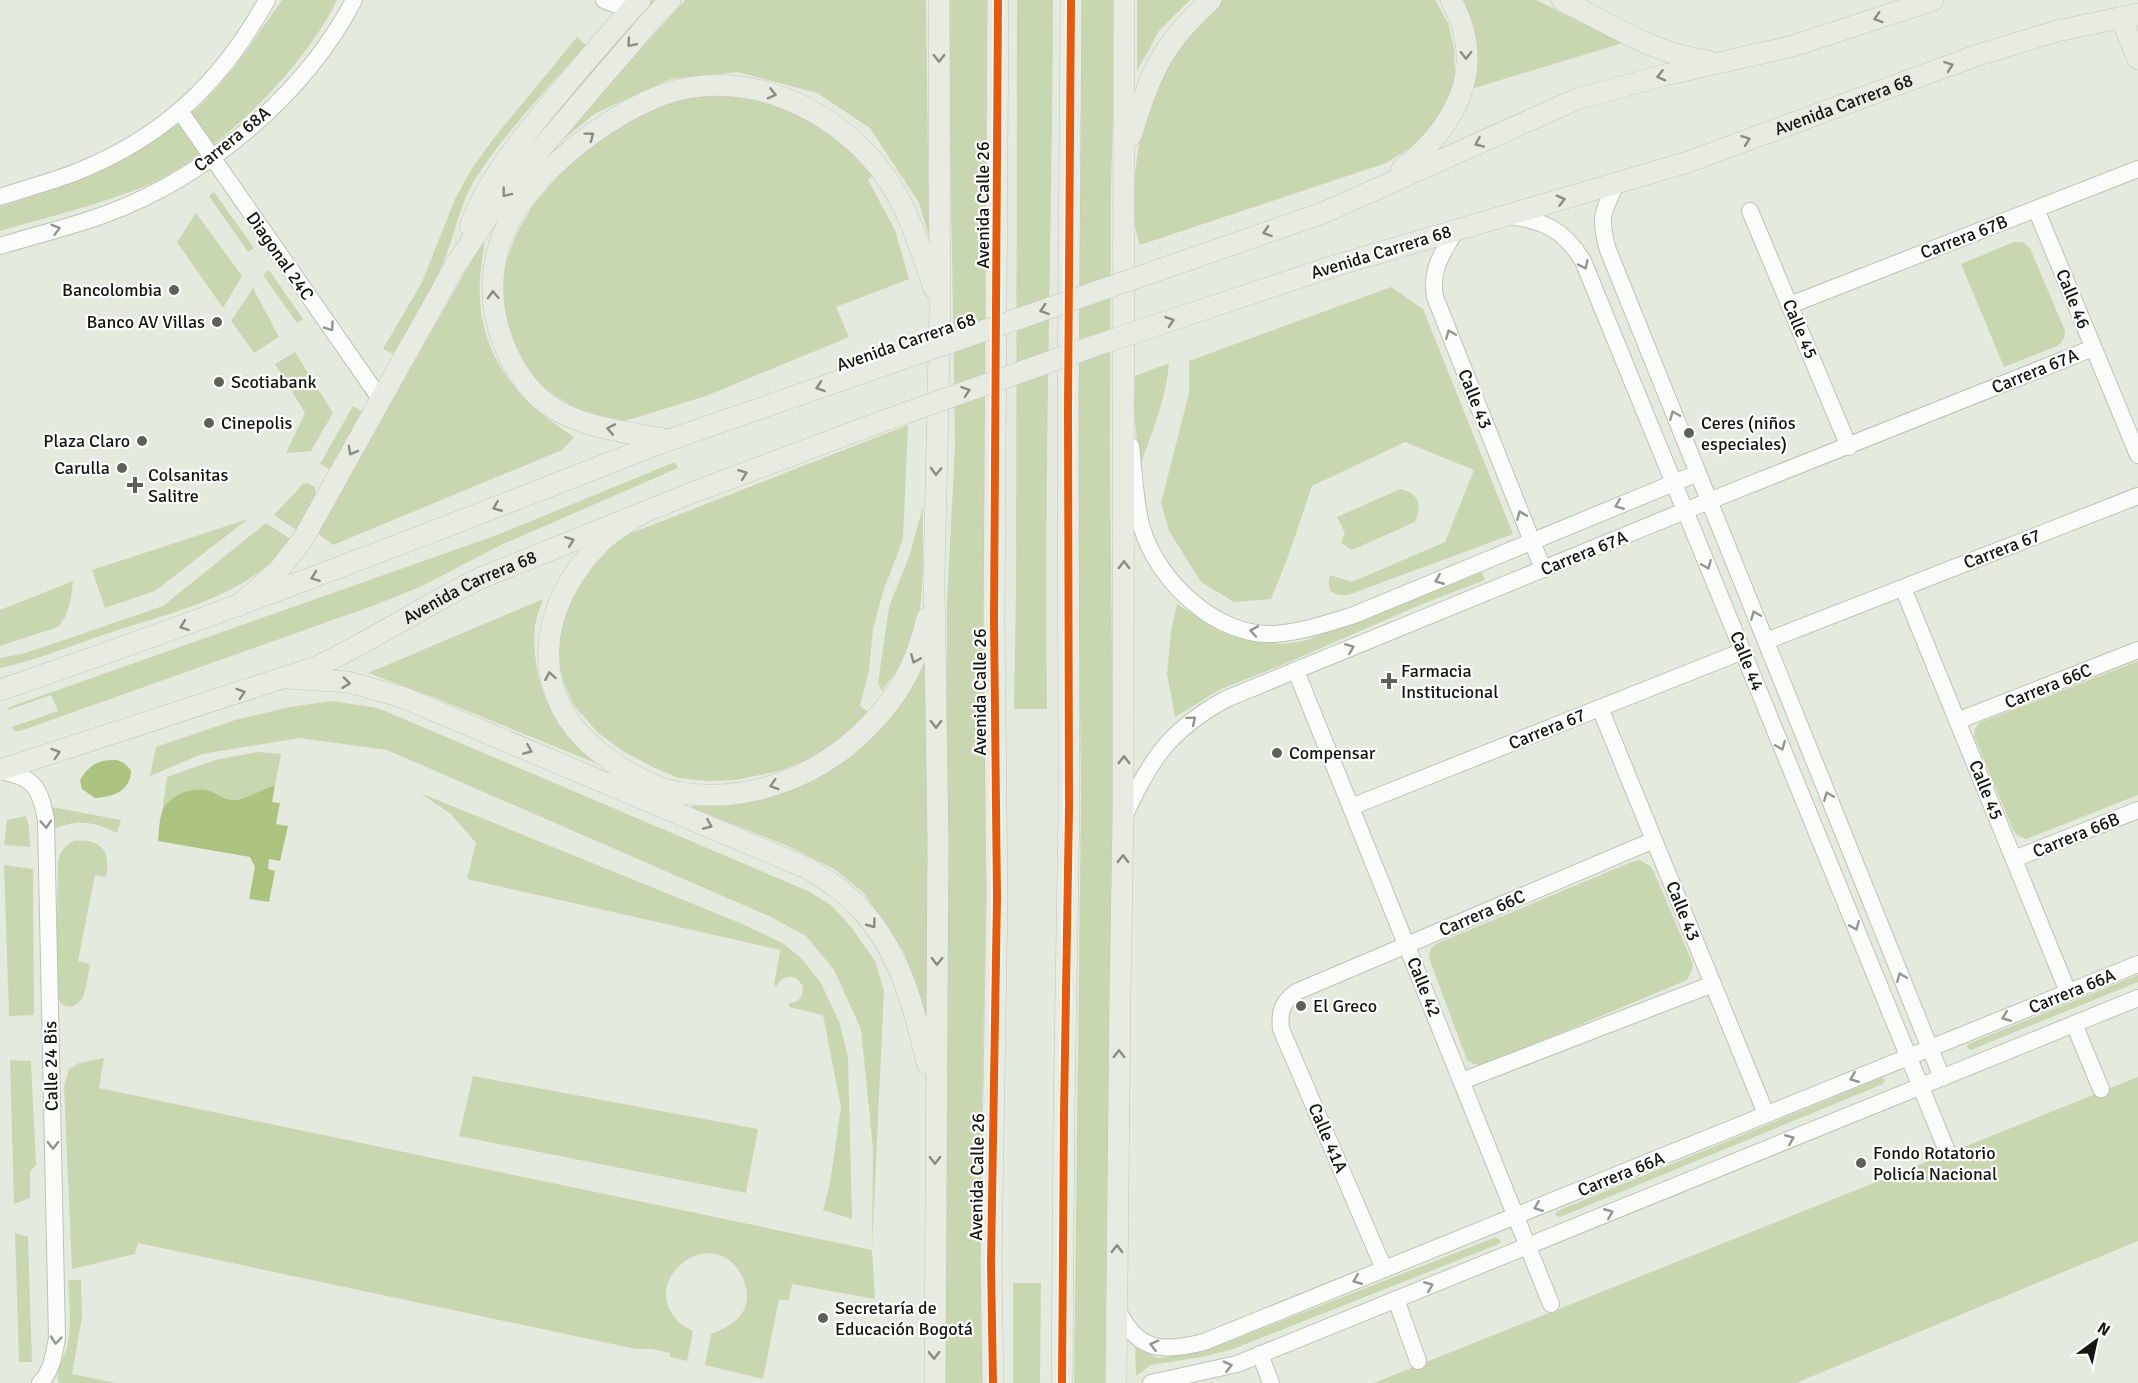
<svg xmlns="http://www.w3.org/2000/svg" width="2138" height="1383" font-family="Signika,sans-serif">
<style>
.green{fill:#c9d7b1}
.water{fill:#adc480}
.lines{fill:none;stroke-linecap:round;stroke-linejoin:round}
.minor-casing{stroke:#bec2b8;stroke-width:18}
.major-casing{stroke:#c2c5be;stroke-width:22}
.minor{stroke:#fbfcfa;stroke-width:16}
.major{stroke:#e8ebe1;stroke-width:21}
.major-bridge-casing{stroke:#c2c5be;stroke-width:22;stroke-linecap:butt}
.major-bridge{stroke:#e8ebe1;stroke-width:21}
.cycleway-casing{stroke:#fff;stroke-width:11}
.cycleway{stroke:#e8590c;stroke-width:8}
.oneway{stroke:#898c82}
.oneway2{stroke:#939590}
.poi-dot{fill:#5d6157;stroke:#fff;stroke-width:2}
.labels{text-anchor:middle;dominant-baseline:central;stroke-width:4.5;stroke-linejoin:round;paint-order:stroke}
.street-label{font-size:18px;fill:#14170f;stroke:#fff}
.poi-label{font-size:18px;fill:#14170f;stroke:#fff;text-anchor:start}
</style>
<rect width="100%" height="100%" fill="#e5eade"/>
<g class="green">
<path d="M 282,0 L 337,0 C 303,70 216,157 143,187 C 97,205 48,217 0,231 L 0,207 C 80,180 164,151 220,84 C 243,58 262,28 282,0 Z"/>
<polygon points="652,0 659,0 532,145 528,140"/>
<polygon points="685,0 926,0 929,237 919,203 870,128 817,93 738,72 671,79 596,113 550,150"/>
<polygon points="948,0 992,0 984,576 986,897 981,1174 984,1383 943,1383 947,603 955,445"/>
<path d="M 1017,0 L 1053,0 C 1052,236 1044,473 1047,709 L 1014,709 L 1016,592 Z"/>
<polygon points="1081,0 1116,0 1111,188 1110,460 1113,759 1107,1383 1074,1383 1081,797 1078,516"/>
<polygon points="1137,0 1190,0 1159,31 1137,71"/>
<path d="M 1221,0 L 1435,0 L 1448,23 L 1454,48 L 1455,86 L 1430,136 L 1386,163 L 1140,245 C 1129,220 1135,159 1142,131 C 1147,109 1166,54 1179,37 C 1190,23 1208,12 1221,0 Z"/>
<polygon points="1458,0 1536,0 1623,43 1471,89"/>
<path d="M 577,37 L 586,45 C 549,87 508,129 477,176 C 459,204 455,236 442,266 C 429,297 409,325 393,354 L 383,349 L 422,282 L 455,199 L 471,170 L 494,138 Z"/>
<polygon points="715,91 768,99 809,115 876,171 868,180 895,230 909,279 836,307 849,337 706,396 625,421 595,417 569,404 534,382 511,343 503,317 502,272 517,233 532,207 564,169 599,137 660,105"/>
<polygon points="214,192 254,248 248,252 209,196"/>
<polygon points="196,213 242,276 223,308 177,242"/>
<path d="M 485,237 C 483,258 478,281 480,302 C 485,365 524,405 574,437 L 562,450 L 333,545 L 317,533 Z"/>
<path d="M 2014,242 L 2023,242 L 2030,248 L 2065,331 C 2065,338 2063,342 2057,346 L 2004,367 L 1961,264 Z"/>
<polygon points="269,270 303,319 297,323 263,275"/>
<path d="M 1391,287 L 1423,309 L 1513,534 L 1348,595 C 1332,597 1326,590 1330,575 L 1352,582 L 1445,542 L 1474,470 L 1405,442 L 1312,486 L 1288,557 L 1271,599 L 1234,602 L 1201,582 L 1169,531 L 1161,503 L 1189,393 L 1189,361 Z"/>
<polygon points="253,288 279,337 254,353 231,321"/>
<polygon points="295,352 333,413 311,451 286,453 305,413 275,364"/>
<path d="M 1169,363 C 1166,400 1152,432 1140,466 L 1134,413 L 1135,376 Z"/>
<polygon points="353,406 364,412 331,470 320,464"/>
<polygon points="908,425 903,539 883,592 873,629 869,670 860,706 868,712 841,739 809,759 780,771 735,780 706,781 679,778 655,768 626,753 598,733 573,704 563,681 557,652 567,601 598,555 624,536"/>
<polygon points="675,462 678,468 501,545 420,587 375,605 20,731 15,731 12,727 58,711 51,695 8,710 7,708 497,535"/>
<polygon points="308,483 315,487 316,495 298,531 274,515 303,484"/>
<path d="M 1400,489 C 1420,494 1422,505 1415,522 L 1352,550 L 1341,543 L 1345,533 L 1337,517 Z"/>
<path d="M 923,506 C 922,552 927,604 910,648 C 904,663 891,678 882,691 L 878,683 L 889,607 L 910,554 Z"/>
<polygon points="248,519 155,591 105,608 92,570"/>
<path d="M 266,523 L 292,540 C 248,598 171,612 106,634 C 70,646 37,660 0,668 L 0,658 L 26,653 L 163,606 Z"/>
<polygon points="1482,572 1485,580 1420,605 1282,665 1221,689 1175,717 1167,674 1171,631 1177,604 1219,631 1280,644 1304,641"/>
<path d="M 73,581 C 71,598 70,614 58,627 L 0,646 L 0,610 Z"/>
<path d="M 543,599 C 540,608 536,617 535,626 C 532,662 541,702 565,730 C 577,745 596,757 610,769 L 433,697 L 368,673 Z"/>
<polygon points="926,655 928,1032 904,952 864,893 834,869 790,847 692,808 695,801 723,803 751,802 811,779"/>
<polygon points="2138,661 2138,795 2026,839 2018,836 2013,830 1974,736 1975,729 1979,723"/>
<path d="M 331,701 L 378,708 L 808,891 L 831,905 L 852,928 L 875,961 L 884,991 L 872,1250 L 875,1299 L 792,1284 L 789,1301 L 779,1299 L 763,1379 L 705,1365 L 711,1334 C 729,1327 746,1318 747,1297 C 747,1287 744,1279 739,1271 C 709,1224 638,1280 678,1321 C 681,1325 688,1328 693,1331 L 687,1361 L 670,1357 L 670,1353 L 652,1349 L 636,1349 L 138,1243 L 135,1254 L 72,1269 L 64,1087 L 69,1069 L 79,1063 L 104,1058 L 99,1088 L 872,1250 L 873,1148 L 861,1029 L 834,970 L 806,936 L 771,917 L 387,750 L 299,738 L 202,754 L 150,776 L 156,747 L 235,720 L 290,707 Z"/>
<path d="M 258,752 L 281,754 L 275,785 C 262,789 249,799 236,800 C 226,801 219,794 210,791 C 191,784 171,798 162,812 L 167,777 L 215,760 Z"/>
<path d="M 420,793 L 745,925 L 784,944 L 802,959 L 821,983 L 840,1024 L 848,1057 L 852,1219 L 823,1210 L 830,1183 L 841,1107 L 823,1015 L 789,1007 L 789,1003 C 799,1003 803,996 803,987 C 797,974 783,973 777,986 L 774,985 L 780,950 L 467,879 L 476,843 L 451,814 Z"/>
<path d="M 52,807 L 121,820 L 117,833 C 96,822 75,818 53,830 Z"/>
<polygon points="26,816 29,827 30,847 4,845 7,820"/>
<path d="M 73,841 C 99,838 112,850 106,877 L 95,875 L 78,961 L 90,964 C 88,974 87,987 83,997 C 79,1005 69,1010 62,1004 C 57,999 57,992 56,986 L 58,862 C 60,851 64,847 73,841 Z"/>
<polygon points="1640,860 1650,866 1654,872 1693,964 1692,970 1687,980 1482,1066 1474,1064 1467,1060 1429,958 1431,948 1438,943 1634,861"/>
<polygon points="4,865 33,869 34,1015 9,1016"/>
<polygon points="2138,975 2138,982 1971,1050 1967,1048 1968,1044"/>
<polygon points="10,1060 31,1061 36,1165 30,1172 30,1198 14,1204"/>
<polygon points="473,1076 758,1129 746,1193 459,1136"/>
<polygon points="2138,1077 2138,1241 1796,1383 1374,1383"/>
<polygon points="1881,1078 1885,1080 1883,1084 1560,1217 1555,1215 1557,1211"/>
<polygon points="15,1233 28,1237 32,1362 19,1362"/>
<polygon points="1496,1237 1501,1241 1499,1244 1233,1349 1202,1357 1151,1365 1136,1376 1135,1347 1158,1358 1202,1351 1228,1342"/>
<path d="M 68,1280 L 81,1280 L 82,1317 L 72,1374 L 116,1383 L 59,1383 C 54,1371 64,1359 67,1347 C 72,1325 69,1302 68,1280 Z"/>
<polygon points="1013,1283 1041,1283 1040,1383 1013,1383"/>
</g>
<g class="water">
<path d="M 117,760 L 124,763 L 131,770 C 131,791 113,797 95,798 L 82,789 L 80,780 C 90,764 99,759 117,760 Z"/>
<path d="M 275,785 L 272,802 L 280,803 L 276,824 L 288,826 L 280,861 L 269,859 L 268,869 L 275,871 L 269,902 L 249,899 L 255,867 L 250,857 L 158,841 C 159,832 159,821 162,812 C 168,796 193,785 210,791 C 218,794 226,801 236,800 C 246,799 263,789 275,785 Z"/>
</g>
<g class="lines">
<defs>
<g id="minor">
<polyline points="604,0 631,10"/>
<polyline points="180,111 381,400"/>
<path d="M 1616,184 C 1602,213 1599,219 1608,250 L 1942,1078"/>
<path d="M 0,197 C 24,189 50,182 74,173 C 163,138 221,83 267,0"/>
<polyline points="2036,209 2138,455"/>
<polyline points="1750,211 1849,447"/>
<path d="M 1511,216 C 1545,221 1565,231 1583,261 L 1947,1151"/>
<path d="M 1457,229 C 1443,251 1430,270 1435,297 L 1543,569"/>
<path d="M 0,246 C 35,235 71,227 106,214 C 206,177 304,96 354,0"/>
<polyline points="1790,305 2138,169"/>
<path d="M 1131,446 C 1134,470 1135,506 1142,528 C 1157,580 1216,637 1274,634 C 1302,632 1328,623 1354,615 L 1698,473"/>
<polyline points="1903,588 2068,992"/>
<polyline points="1766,641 2138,496"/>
<polyline points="1296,671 1551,1304"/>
<polyline points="1600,708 1766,1114"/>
<polyline points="1957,721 2138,650"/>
<path d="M 0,771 C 34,777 40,787 46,820 L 57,1338 C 54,1354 52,1371 40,1383"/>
<polyline points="1351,807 1743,651"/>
<path d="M 1125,815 C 1150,759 1171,729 1226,699 L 1709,501 L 2093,348"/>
<polyline points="2014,859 2138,810"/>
<polyline points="2074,1024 2101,1089"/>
<polyline points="1462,1081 1713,984"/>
<path d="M 1384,1269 L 1281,1029 C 1279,1011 1282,1003 1296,992 L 1654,840"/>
<polyline points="1396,1299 1418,1361"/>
<path d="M 1117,1308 C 1136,1351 1162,1353 1204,1342 L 2138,964"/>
<polyline points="1260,1354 1271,1383"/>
<polyline points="1151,1383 1237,1364 2138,998"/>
</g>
<g id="major">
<path d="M 1562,0 C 1608,23 1656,55 1708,61"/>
<polyline points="2121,18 2138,59"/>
<path d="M 1131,136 C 1150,75 1161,44 1211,0"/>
<path d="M 1402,169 C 1457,125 1488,67 1451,0"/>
<polyline points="1323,213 1577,99 1665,75 1793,46 1933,0"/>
<path d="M 470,226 C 488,179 518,143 550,104 C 579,69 609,34 640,0"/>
<path id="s1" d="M 1331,267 L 1688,162 L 1975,56 L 2057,31 L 2138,14"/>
<path d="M 669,440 C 628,432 582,429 547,404 C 528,391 511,364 503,342 C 490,308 489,269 503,235 C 527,174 622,100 687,88 C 770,73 857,123 897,195 C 913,223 923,257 934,288"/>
<path d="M 644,512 C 629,521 613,530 600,543 C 536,607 526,698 603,755 C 625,772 653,788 681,793 C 740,802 801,783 847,746 C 890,710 915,673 927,618"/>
<polyline points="238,606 278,571 303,539 455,266 489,215 527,165 652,19 670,0"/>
<path d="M 287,678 L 348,682 L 402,697 L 809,869 C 826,880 843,890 857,905 C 899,948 914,1006 927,1063"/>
<path d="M 0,690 C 225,613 447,527 668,440"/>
<path id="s2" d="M 0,770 L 316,667 C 373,640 425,605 481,578 L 689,494"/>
<polyline points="935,1383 938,840 934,582 940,308 939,0"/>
<polyline points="993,1383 991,1263 997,898 994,620 998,0"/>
<polyline points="1062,1383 1064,1114 1069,808 1068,410 1071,0"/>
<polyline points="1116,1383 1120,995 1123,819 1124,0"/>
</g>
</defs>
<use href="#minor" class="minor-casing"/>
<use href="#major" class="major-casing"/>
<use href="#minor" class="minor"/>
<use href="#major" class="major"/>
<defs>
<g id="major-bridge">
<polyline points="669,440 1323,213"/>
<polyline points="689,494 883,421 1097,345 1331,267"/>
</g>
</defs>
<use href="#major-bridge" class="major-bridge-casing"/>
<use href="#major-bridge" class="major-bridge"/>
<defs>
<g id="cycleway">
<polyline points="993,1383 991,1263 997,898 994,620 998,0"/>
<polyline points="1062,1383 1064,1114 1069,808 1068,410 1071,0"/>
</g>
</defs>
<use href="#cycleway" class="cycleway-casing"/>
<use href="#cycleway" class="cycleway"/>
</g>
<defs><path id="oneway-chevron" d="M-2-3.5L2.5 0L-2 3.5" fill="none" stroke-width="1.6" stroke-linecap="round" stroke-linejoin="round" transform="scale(1.5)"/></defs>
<g class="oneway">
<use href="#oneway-chevron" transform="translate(1878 18) rotate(162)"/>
<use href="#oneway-chevron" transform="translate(631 43) rotate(130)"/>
<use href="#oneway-chevron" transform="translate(1466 55) rotate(89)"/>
<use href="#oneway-chevron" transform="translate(939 58) rotate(90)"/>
<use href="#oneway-chevron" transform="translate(1949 66) rotate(-20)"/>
<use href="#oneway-chevron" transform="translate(1661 76) rotate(166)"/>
<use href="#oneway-chevron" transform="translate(772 94) rotate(15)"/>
<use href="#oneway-chevron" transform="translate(590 136) rotate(-37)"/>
<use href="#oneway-chevron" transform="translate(1746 140) rotate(-20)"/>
<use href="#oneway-chevron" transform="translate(1479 143) rotate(156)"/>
<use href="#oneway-chevron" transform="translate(506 193) rotate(128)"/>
<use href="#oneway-chevron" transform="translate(1561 200) rotate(-15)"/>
<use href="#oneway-chevron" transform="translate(1267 232) rotate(161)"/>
<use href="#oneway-chevron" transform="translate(493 295) rotate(-92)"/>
<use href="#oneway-chevron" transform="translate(1044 310) rotate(161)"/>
<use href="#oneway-chevron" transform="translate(1170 321) rotate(-19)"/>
<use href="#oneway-chevron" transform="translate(820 387) rotate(161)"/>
<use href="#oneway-chevron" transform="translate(966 391) rotate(-19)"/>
<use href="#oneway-chevron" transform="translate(611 429) rotate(-169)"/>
<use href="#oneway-chevron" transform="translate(352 451) rotate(119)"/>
<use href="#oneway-chevron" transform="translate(936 471) rotate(92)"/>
<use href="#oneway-chevron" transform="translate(743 474) rotate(-21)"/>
<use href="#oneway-chevron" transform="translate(497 507) rotate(158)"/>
<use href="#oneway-chevron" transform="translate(570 541) rotate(-21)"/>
<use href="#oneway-chevron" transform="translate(1124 565) rotate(-90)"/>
<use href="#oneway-chevron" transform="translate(315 577) rotate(160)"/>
<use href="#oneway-chevron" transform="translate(184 626) rotate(160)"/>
<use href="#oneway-chevron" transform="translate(915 659) rotate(112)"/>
<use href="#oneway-chevron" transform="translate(550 676) rotate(-100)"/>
<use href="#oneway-chevron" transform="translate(346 683) rotate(7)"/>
<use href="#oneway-chevron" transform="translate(241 693) rotate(-18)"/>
<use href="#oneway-chevron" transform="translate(936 724) rotate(89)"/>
<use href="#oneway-chevron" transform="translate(528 750) rotate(23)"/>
<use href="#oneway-chevron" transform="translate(56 753) rotate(-18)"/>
<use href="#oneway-chevron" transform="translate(1124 760) rotate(-90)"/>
<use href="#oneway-chevron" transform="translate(774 785) rotate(163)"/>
<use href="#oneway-chevron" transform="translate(708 825) rotate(23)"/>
<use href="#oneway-chevron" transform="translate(1123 859) rotate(-89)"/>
<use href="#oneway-chevron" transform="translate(872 924) rotate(53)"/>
<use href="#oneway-chevron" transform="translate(937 961) rotate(91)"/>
<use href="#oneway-chevron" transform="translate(1119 1054) rotate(-89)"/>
<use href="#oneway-chevron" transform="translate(935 1160) rotate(90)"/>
<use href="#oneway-chevron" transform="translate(1117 1249) rotate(-89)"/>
<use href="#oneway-chevron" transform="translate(934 1355) rotate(90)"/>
</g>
<g class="oneway2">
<use href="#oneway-chevron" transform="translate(56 229) rotate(-16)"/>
<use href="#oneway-chevron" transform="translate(1584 265) rotate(65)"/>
<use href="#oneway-chevron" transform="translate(330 327) rotate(55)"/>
<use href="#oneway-chevron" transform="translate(1450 334) rotate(-112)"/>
<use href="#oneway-chevron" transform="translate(1674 415) rotate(-112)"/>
<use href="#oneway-chevron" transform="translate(1619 505) rotate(158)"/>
<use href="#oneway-chevron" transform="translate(1521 515) rotate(-112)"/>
<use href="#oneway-chevron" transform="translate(1707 565) rotate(68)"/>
<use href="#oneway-chevron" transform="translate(1439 580) rotate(158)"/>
<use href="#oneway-chevron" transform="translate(1755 615) rotate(-112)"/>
<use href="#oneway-chevron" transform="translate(1254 631) rotate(-170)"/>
<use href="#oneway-chevron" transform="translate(1350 648) rotate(-22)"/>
<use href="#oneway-chevron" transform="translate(1192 720) rotate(-40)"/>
<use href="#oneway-chevron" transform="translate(1781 746) rotate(68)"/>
<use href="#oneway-chevron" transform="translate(1828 796) rotate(-112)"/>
<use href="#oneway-chevron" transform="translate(46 824) rotate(86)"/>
<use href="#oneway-chevron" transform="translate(1855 926) rotate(68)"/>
<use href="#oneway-chevron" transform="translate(1901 977) rotate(-112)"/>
<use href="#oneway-chevron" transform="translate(2006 1017) rotate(158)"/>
<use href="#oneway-chevron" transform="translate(1854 1078) rotate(158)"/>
<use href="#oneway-chevron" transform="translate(1790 1139) rotate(-22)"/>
<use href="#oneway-chevron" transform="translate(53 1145) rotate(89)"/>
<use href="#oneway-chevron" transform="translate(1538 1207) rotate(158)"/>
<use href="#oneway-chevron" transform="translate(1609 1213) rotate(-22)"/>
<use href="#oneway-chevron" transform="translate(1357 1280) rotate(158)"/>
<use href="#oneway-chevron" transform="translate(1429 1286) rotate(-22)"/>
<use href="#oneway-chevron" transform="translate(56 1340) rotate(95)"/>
<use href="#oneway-chevron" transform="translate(1154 1345) rotate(-166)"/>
<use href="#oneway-chevron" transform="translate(1228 1366) rotate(-14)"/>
</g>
<g class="poi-dot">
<circle cx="174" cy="290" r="6"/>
<circle cx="217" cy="322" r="6"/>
<circle cx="219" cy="382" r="6"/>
<circle cx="209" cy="423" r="6"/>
<circle cx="1689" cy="433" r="6"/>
<circle cx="142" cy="441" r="6"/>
<circle cx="122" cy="468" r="6"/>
<path d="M132 476h6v6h6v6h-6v6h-6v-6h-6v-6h6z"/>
<path d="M1386 672h6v6h6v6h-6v6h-6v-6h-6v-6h6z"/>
<circle cx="1277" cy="753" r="6"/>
<circle cx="1301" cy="1006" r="6"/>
<circle cx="1861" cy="1163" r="6"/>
<circle cx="823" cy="1318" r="6"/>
</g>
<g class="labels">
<g class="street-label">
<text stroke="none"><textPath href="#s1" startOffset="538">Avenida Carrera 68</textPath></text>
<text transform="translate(232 139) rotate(-39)">Carrera 68A</text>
<text transform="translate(983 205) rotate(-90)">Avenida Calle 26</text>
<text transform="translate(1964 237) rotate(-21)">Carrera 67B</text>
<text transform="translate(1381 252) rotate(-17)">Avenida Carrera 68</text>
<text transform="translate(280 256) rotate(55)">Diagonal 24C</text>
<text transform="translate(2073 299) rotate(68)">Calle 46</text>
<text transform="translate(1800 329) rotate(67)">Calle 45</text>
<text transform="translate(906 342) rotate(-19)">Avenida Carrera 68</text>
<text transform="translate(2035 371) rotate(-22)">Carrera 67A</text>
<text transform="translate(1475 399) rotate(68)">Calle 43</text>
<text transform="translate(2002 549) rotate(-21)">Carrera 67</text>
<text transform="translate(1584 553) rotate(-22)">Carrera 67A</text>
<text stroke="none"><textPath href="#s2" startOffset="506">Avenida Carrera 68</textPath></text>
<text transform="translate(1747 661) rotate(68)">Calle 44</text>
<text transform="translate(2048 686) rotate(-22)">Carrera 66C</text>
<text transform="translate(980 692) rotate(-90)">Avenida Calle 26</text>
<text transform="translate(1547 729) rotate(-22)">Carrera 67</text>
<text transform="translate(1986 790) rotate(68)">Calle 45</text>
<text transform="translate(2076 835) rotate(-22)">Carrera 66B</text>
<text transform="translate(1683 911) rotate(68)">Calle 43</text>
<text transform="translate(1482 913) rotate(-23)">Carrera 66C</text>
<text transform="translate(1424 987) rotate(68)">Calle 42</text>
<text transform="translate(2072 991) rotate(-22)">Carrera 66A</text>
<text transform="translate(51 1066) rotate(-91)">Calle 24 Bis</text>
<text transform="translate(1328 1138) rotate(67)">Calle 41A</text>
<text transform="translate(1621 1174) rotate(-22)">Carrera 66A</text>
<text transform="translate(977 1177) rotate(-89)">Avenida Calle 26</text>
</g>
<g class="poi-label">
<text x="162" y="290" text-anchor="end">Bancolombia</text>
<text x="205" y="322" text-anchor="end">Banco AV Villas</text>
<text x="231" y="382">Scotiabank</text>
<text x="221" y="423">Cinepolis</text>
<text x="1701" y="423">Ceres (niños<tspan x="1701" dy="21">especiales)</tspan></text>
<text x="130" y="441" text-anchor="end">Plaza Claro</text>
<text x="110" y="468" text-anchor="end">Carulla</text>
<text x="148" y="475">Colsanitas<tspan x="148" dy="21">Salitre</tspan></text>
<text x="1401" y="671">Farmacia<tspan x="1401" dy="21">Institucional</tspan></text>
<text x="1289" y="753">Compensar</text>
<text x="1313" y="1006">El Greco</text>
<text x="1873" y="1153">Fondo Rotatorio<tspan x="1873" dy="21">Policía Nacional</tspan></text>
<text x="835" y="1308">Secretaría de<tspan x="835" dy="21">Educación Bogotá</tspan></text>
</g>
</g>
<g transform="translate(2096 1341) rotate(33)" stroke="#ffffff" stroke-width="4.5" paint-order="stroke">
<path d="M0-4.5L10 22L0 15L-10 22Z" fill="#14170f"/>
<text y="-9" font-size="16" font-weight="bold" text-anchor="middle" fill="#14170f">N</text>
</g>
</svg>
